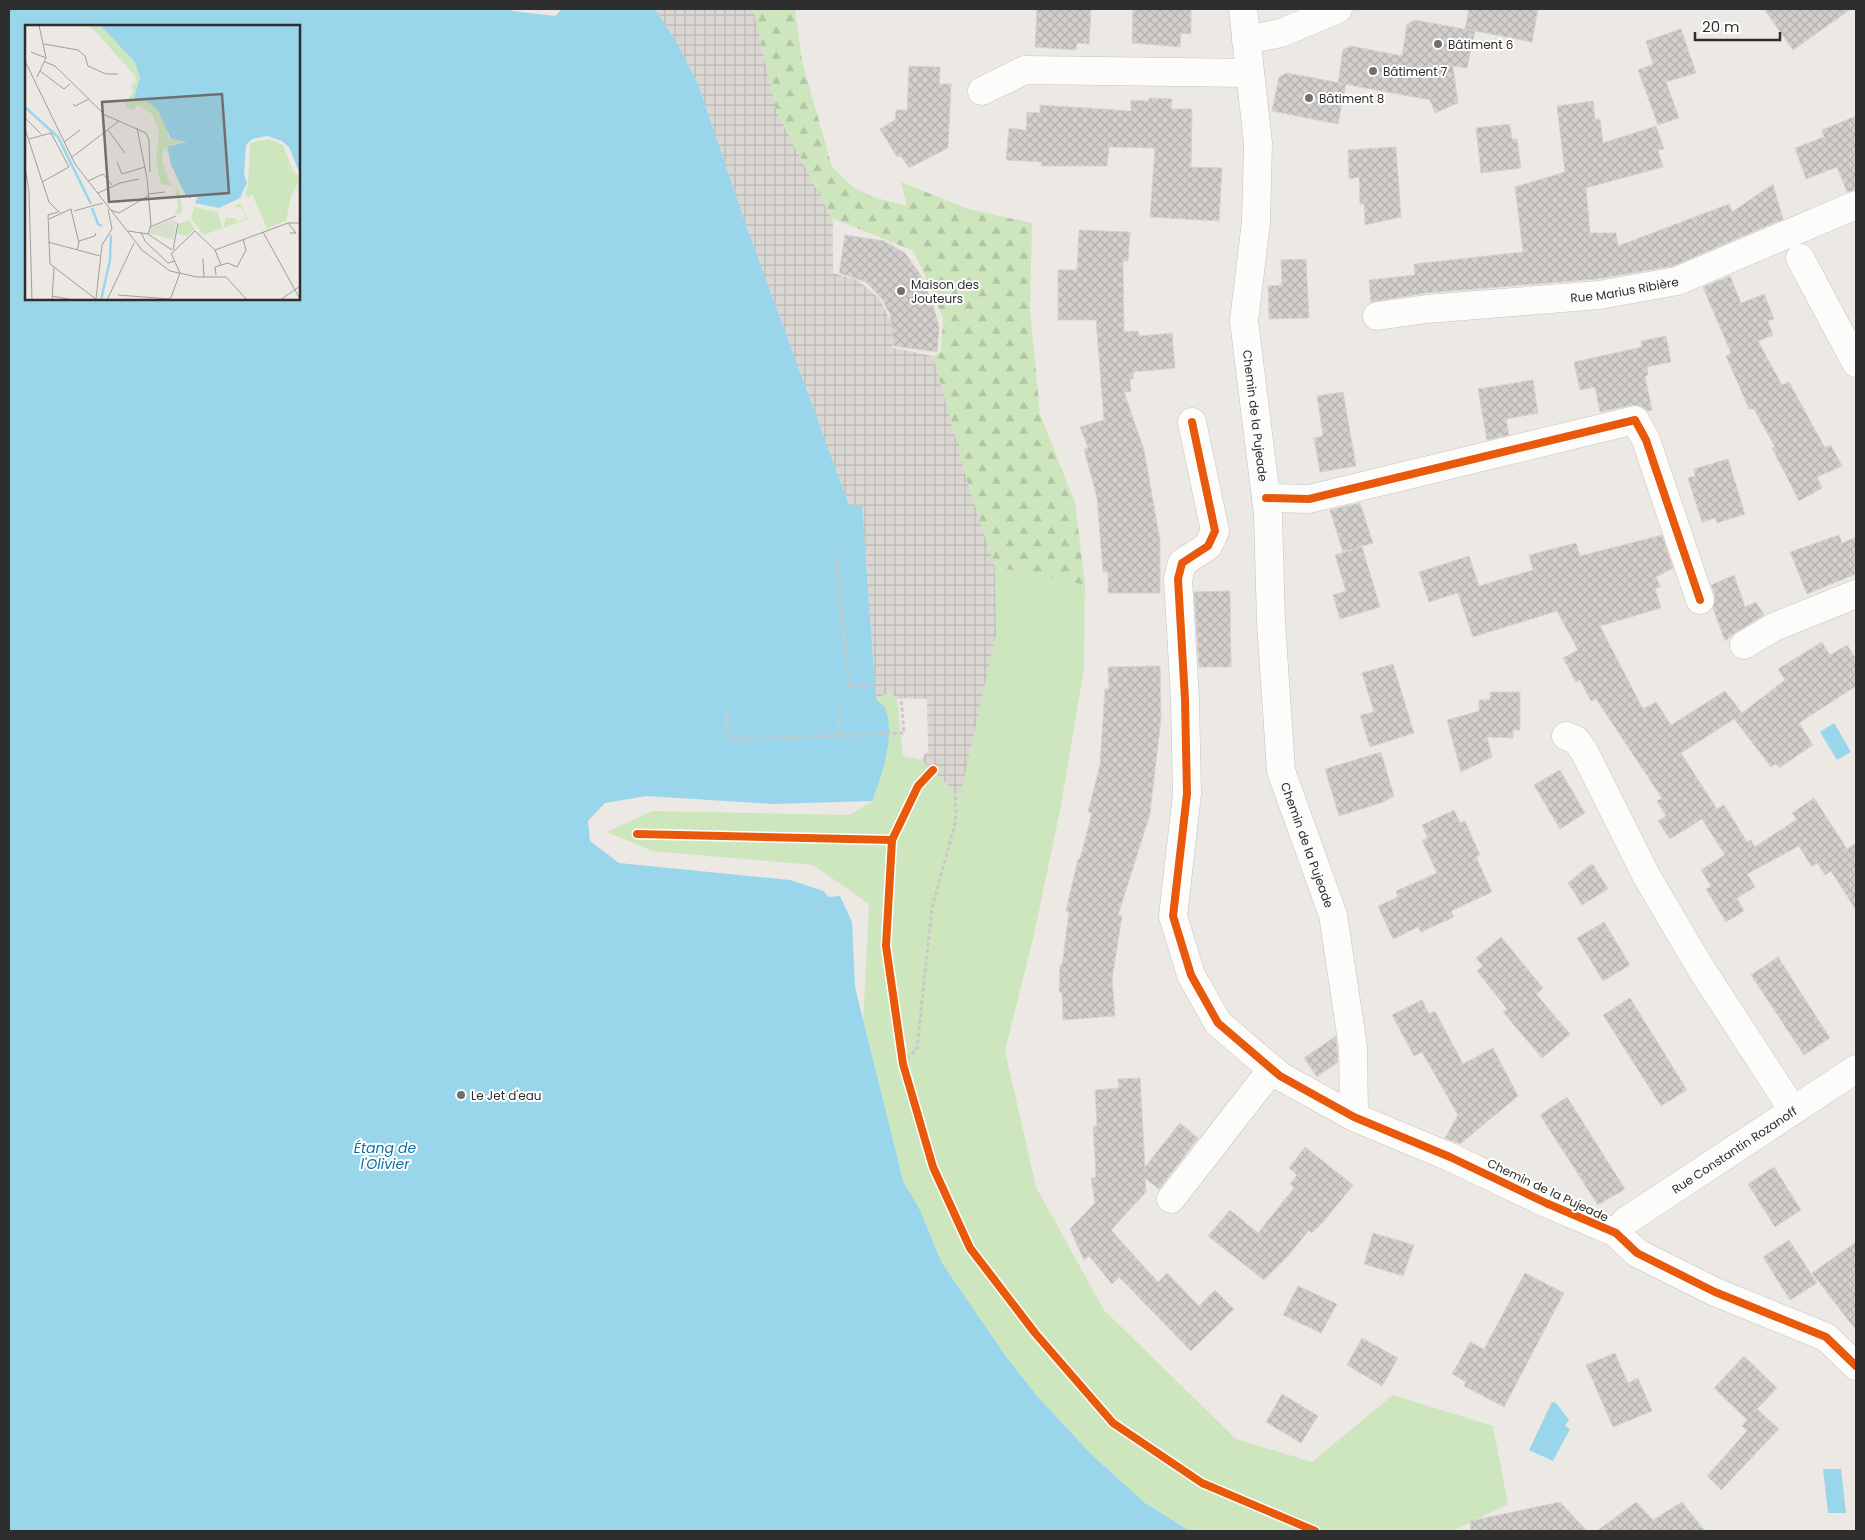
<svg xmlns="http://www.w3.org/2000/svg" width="1865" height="1540" font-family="Poppins,sans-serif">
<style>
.grass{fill:#cee6be}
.forest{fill:url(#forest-firs)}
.plaza{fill:url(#plaza-grid)}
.water{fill:#99d6ec;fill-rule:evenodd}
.building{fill:url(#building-cross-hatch);stroke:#d7d4d0}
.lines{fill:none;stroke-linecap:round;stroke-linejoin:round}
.minor-casing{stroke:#c5c4c5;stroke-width:29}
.path{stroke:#c9c9c8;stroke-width:3;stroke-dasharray:4 2.5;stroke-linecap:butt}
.minor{stroke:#fcfcfb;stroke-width:28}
.cycleway-casing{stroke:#fff;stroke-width:11}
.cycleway{stroke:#e8590c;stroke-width:8}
.poi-dot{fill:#706f6e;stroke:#fff;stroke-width:2}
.labels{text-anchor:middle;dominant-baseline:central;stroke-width:4;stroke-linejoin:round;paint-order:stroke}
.poi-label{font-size:12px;fill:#2e2e2e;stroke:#fff;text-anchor:start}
.street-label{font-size:12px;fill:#2e2e2e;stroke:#fff}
.water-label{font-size:14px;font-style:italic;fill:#0d6fa3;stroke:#fff}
.inset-river{fill:none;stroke:#99d6ec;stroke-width:2.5}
.inset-road{fill:none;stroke:#a09e9b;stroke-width:1}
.view{fill:#706f6e;fill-opacity:0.15;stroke:#706f6e;stroke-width:2.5}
.inset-edge{fill:none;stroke:#2e2e2e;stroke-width:2.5}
</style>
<defs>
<pattern id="forest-firs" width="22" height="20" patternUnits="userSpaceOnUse" patternTransform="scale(1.25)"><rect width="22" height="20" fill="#cee6be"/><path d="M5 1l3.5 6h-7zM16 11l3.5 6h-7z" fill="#b1c6a4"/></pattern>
<pattern id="plaza-grid" width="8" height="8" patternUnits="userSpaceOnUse" patternTransform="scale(1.25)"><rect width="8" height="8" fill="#dad6d2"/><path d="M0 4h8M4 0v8" fill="none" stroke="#bbb8b5"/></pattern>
<pattern id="building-cross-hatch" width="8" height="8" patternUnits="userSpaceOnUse" patternTransform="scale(1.25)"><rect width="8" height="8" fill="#d1cecb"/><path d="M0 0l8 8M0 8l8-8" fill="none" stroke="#b4b1af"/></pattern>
</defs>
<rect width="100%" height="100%" fill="#ece8e4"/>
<polygon class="grass" points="995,567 1085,585 1084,668 1060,810 1034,935 1005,1051 1036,1187 1104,1310 1236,1439 1312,1462 1393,1395 1493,1426 1508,1504 1452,1531 1190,1531 1145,1503 1092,1455 1038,1397 1007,1358 942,1263 919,1208 903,1181 863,1025 869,904 813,865 652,851 607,832 652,811 850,815 872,801 876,699 890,692 897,698 903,756 921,760 955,791 996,634"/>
<polygon class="forest" points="753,9 795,9 802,61 832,167 853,187 873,197 907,206 901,182 968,209 1032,223 1030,311 1040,414 1075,503 1085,585 995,567 967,481 933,356 941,352 943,318 914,251 832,218 777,113"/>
<polygon class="plaza" points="655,9 753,9 777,113 833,221 833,273 857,280 879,298 891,322 893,348 933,356 967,481 995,567 996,634 961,792 955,791 921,760 928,750 927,699 897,698 890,692 876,699 862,506 849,505 745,222 698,84 677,43"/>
<g class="water">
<path d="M 9,9 L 509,9 L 512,11 L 555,16 L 562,9 L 655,9 L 677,43 L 698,84 L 745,222 L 849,505 L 862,506 L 876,699 C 879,702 885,706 886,710 C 895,737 882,776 872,801 L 772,804 L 647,796 L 605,803 L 588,821 L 590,841 L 619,863 L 790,880 L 824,891 L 828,897 L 840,896 L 852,922 L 855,987 L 903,1181 L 919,1208 L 942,1263 L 1007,1358 L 1038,1397 L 1092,1455 L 1145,1503 L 1190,1531 L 9,1531 ZM 26,26 L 299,26 L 299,299 L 26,299 Z"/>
<polygon points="1834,723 1851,752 1837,760 1820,732"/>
<polygon points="1552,1402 1556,1403 1569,1420 1565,1426 1570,1429 1553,1461 1529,1450"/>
<polygon points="1823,1469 1841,1469 1846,1513 1828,1513"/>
</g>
<g class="building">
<polygon points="1037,9 1091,9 1089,44 1077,43 1076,50 1035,47"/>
<polygon points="1133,9 1191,9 1191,34 1181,33 1180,47 1132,43"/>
<polygon points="1469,9 1538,9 1532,42 1465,29"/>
<polygon points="1764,9 1851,9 1793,50"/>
<polygon points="1415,20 1475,31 1467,68 1453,66 1458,103 1435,113 1430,100 1338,83 1343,50 1351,46 1402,56 1407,24"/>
<polygon points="1681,29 1696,73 1666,82 1679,118 1658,125 1638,70 1653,64 1646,41"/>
<polygon points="909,66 940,67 939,84 951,84 948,148 909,168 901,156 897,157 880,129 895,120 896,110 907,110"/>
<polygon points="1287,73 1346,84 1338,124 1272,111 1279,77"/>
<polygon points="1149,98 1172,99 1171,109 1192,109 1191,167 1222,168 1219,221 1150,217 1155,148 1109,147 1107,166 1041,166 1042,162 1006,160 1009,128 1026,130 1027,112 1040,113 1040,105 1131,111 1131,100 1149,101"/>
<polygon points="1593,101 1595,119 1600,119 1603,143 1656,126 1664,149 1658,150 1663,167 1586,188 1590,233 1616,233 1618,246 1729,204 1732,212 1773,184 1783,219 1673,266 1597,279 1426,293 1371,302 1369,280 1415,275 1414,264 1523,252 1515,187 1565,172 1557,106"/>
<polygon points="1856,116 1856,190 1847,192 1837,167 1806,179 1795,148 1824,137 1822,130"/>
<polygon points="1510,124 1512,139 1517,139 1521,168 1481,173 1476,128"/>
<polygon points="1396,147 1401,217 1365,225 1364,204 1360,204 1359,177 1349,179 1348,150"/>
<polygon points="1079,230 1130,232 1128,261 1123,261 1124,332 1138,331 1139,336 1172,333 1175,368 1133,372 1133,379 1130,379 1131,392 1124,392 1144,450 1160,540 1160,593 1108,593 1108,572 1103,572 1097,498 1084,449 1088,448 1080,427 1104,420 1096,320 1058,320 1058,270 1077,270"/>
<polygon points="845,235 884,241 905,253 920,274 932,301 939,327 937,352 894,346 890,314 882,299 866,282 839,273"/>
<polygon points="1306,259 1309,318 1269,319 1268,286 1282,285 1281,260"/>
<polygon points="1730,276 1741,303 1764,294 1774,319 1768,321 1773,335 1758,341 1782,385 1789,382 1825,448 1831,445 1842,466 1817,477 1822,488 1799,501 1772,448 1775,447 1754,409 1749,409 1726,356 1731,353 1703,287"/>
<polygon points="1666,336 1671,362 1647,367 1648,375 1645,376 1652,410 1647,411 1641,406 1632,405 1600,412 1595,387 1580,390 1574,362 1642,347 1641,341"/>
<polygon points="1533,380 1538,413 1506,419 1509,435 1487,440 1478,389"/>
<polygon points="1343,392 1356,466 1320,472 1314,438 1323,436 1317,396"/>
<polygon points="1728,459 1745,514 1717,523 1715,518 1702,522 1688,478 1695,476 1694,469"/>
<polygon points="1360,503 1373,543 1343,552 1330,510"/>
<polygon points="1662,535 1673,568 1656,577 1661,587 1655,588 1661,608 1600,626 1643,709 1656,702 1671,725 1725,691 1742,713 1785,680 1778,669 1822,642 1830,655 1847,645 1856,659 1856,686 1799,723 1813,745 1779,768 1776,764 1771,767 1734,719 1681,753 1717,809 1724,805 1747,842 1751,840 1755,847 1797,819 1792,813 1814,798 1847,849 1856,843 1856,910 1831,871 1825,875 1817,863 1812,867 1799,846 1747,874 1755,887 1737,898 1744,911 1726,922 1706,889 1711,886 1701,870 1725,855 1702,819 1670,839 1658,821 1666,816 1657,801 1662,798 1596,699 1591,701 1580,680 1576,682 1563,658 1578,650 1557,611 1473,637 1458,593 1429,602 1419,572 1469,556 1479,586 1533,570 1529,555 1576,543 1580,556"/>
<polygon points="1839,535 1842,543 1856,537 1856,574 1807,594 1790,552"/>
<polygon points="1362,547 1380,607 1340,619 1333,595 1346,591 1335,555"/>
<polygon points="1734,575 1745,607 1756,602 1764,615 1736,632 1725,641 1713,608 1715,595 1711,585"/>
<polygon points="1230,591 1231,667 1199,667 1194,592"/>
<polygon points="1393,664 1414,733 1370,747 1360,715 1374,712 1362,673"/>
<polygon points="1160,666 1161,719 1150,814 1118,915 1122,916 1112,979 1115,1016 1063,1020 1062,992 1059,992 1060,965 1062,965 1069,912 1066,911 1078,859 1080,859 1092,813 1088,812 1100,765 1105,689 1109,689 1108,667"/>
<polygon points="1490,692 1520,692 1520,730 1513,730 1513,738 1487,737 1492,757 1461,772 1447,720 1479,711 1479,700 1490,700"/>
<polygon points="1381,752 1394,796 1383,802 1339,816 1325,769"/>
<polygon points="1560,770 1585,813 1560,829 1534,785"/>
<polygon points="1454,810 1460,823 1465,821 1480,855 1476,857 1492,892 1451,911 1454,917 1421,932 1418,927 1393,939 1378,906 1398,897 1396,891 1437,873 1422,840 1428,838 1422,825"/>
<polygon points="1592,863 1608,889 1582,905 1568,883"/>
<polygon points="1604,922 1630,965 1603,981 1577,938"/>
<polygon points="1501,937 1543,988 1536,994 1570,1034 1542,1058 1503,1012 1507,1009 1477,971 1483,966 1476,958"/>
<polygon points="1778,957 1830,1038 1804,1055 1751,975"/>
<polygon points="1630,998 1687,1090 1661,1106 1603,1015"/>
<polygon points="1422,1000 1429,1014 1435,1011 1463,1064 1493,1048 1518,1096 1460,1144 1445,1138 1458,1115 1422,1052 1414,1056 1392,1015"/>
<polygon points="1336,1036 1338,1062 1317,1077 1304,1058"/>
<polygon points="1140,1078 1145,1167 1180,1123 1198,1138 1159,1189 1145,1178 1146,1192 1111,1230 1158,1282 1167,1273 1199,1306 1215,1290 1234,1309 1191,1351 1119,1277 1112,1284 1089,1256 1084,1260 1070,1229 1095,1203 1091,1178 1096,1177 1093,1126 1097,1126 1095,1090 1119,1088 1118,1079"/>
<polygon points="1567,1097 1625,1189 1598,1205 1540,1115"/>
<polygon points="1305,1147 1353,1185 1325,1220 1312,1233 1309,1230 1287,1257 1264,1280 1208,1236 1230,1210 1258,1233 1294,1188 1290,1184 1297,1175 1289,1168"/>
<polygon points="1774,1167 1801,1210 1775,1227 1748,1184"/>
<polygon points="1373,1233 1414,1245 1403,1276 1364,1264"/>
<polygon points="1789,1240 1817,1283 1790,1300 1763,1257"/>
<polygon points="1856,1242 1856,1330 1812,1273"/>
<polygon points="1525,1273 1564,1293 1504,1407 1464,1386 1466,1382 1452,1374 1470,1342 1484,1349"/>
<polygon points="1298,1286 1337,1304 1321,1333 1283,1315"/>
<polygon points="1362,1338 1398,1358 1382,1386 1347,1365"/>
<polygon points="1615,1353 1628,1383 1638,1378 1652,1411 1613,1427 1586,1365"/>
<polygon points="1744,1356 1777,1388 1757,1409 1779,1429 1721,1490 1707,1476 1747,1431 1742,1426 1747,1420 1714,1388"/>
<polygon points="1282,1394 1318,1416 1301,1443 1266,1422"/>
<polygon points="1560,1502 1587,1531 1471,1531 1470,1521"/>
<polygon points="1636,1502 1653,1520 1682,1502 1705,1531 1597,1531"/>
</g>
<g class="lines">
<defs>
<g id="minor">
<path id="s1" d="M 1243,9 L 1258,143 L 1256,222 L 1244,321 L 1268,514 L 1271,622 L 1281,771 L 1333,915 L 1353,1047 L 1354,1117"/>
<polyline points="1246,40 1281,33 1338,9"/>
<polyline points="982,91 1025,70 1250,73"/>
<polyline points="1800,258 1856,363"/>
<path id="s2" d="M 1377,316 L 1427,309 L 1599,295 L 1677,281 L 1856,205"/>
<polyline points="1192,422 1215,531 1208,546 1182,563 1178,579 1185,699 1187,794 1173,916 1191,975 1218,1023 1280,1076 1354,1117 1450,1157 1546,1203 1616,1233 1637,1253 1715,1292 1826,1337 1856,1366"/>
<polyline points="1266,498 1309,499 1635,420 1646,440 1700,600"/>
<polyline points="1744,645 1774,627 1856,594"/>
<polyline points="1566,736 1576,740 1584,751 1647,877 1700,967 1793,1110"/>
<polyline points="1171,1199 1272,1069"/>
<path id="s3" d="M 1616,1233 L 1626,1221 L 1856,1069"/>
</g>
</defs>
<use href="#minor" class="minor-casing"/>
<g class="path">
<polyline points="836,554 849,685 875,685"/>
<polyline points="838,707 839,735"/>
<polyline points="727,711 727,740 904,733 901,698"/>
<polyline points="903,1064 917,1048 932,908 956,820 955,791"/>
</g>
<use href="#minor" class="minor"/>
<defs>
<g id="cycleway">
<polyline points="1192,422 1215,531 1208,546 1182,563 1178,579 1185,699 1187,794 1173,916 1191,975 1218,1023 1280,1076 1354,1117 1450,1157 1546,1203 1616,1233 1637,1253 1715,1292 1826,1337 1856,1366"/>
<polyline points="1266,498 1309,499 1635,420 1646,440 1700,600"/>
<polyline points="933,770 918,786 892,840 886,946 903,1064 933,1167 970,1248 1035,1333 1113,1423 1202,1483 1315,1531"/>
<polyline points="637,834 892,840"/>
</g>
</defs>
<use href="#cycleway" class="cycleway-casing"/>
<use href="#cycleway" class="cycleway"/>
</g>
<g class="poi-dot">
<circle cx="1438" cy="44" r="5"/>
<circle cx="1373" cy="71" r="5"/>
<circle cx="1309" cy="98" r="5"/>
<circle cx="901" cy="291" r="5"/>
<circle cx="461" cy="1095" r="5"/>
</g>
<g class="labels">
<g class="poi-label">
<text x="1448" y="44">Bâtiment 6</text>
<text x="1383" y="71">Bâtiment 7</text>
<text x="1319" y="98">Bâtiment 8</text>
<text x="911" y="284">Maison des<tspan x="911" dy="14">Jouteurs</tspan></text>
<text x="471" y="1095">Le Jet d'eau</text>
</g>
<g class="street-label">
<text stroke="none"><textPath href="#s2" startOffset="249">Rue Marius Ribière</textPath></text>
<text stroke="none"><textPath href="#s1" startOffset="409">Chemin de la Pujeade</textPath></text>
<text stroke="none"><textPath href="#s1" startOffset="844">Chemin de la Pujeade</textPath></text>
<text stroke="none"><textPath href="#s3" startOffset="145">Rue Constantin Rozanoff</textPath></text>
<text transform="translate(1548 1190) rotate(25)">Chemin de la Pujeade</text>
</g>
<g class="water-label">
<text x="385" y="1148">Étang de<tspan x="385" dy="16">l'Olivier</tspan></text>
</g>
</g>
<g transform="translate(25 25)">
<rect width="275" height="275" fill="#ece8e4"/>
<path d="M 61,0 L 75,0 L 97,20 L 109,36 L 115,52 L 109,73 L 123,77 L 133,85 L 140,96 L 144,114 L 161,117 L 145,120 L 143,128 L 139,122 L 137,136 L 131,136 L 134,105 L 127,89 L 113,80 L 108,85 L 101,83 L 100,78 L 109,66 L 106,61 L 111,57 L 110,51 L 69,5 ZM 244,114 L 258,120 L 270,151 L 261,196 L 242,204 L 227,169 L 223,173 L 220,168 L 223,159 L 225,118 ZM 215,177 L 223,194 L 198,203 L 201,193 L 210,193 L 212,197 L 221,193 L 217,182 L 210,182 ZM 169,182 L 193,187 L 197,203 L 179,210 L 166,194 ZM 164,195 L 170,204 L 162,211 L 151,209 L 153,199 Z" fill="#cee6be"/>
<path d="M 248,115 L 234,120 L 233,124 L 239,129 L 252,127 L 258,140 L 239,136 L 232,140 L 233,150 L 240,151 L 246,159 L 244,174 L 254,174 L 251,186 L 257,184 L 261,175 L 263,176 L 259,195 L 247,198 L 238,192 L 227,168 L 225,122 L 228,117 ZM 131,136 L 137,136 L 144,156 L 153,165 L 158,186 L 155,190 L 150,189 L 153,181 L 150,161 L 136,159 ZM 261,140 L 275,153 L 266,172 L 266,155 Z" fill="#cee6be"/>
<path d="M 146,195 L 152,196 L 148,215 L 124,208 L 126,203 Z" fill="#d8e0cc"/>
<path d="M 75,0 L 275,0 L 275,149 L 264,122 L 257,116 L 242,111 L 227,114 L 221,120 L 219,149 L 222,158 L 215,173 L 194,183 L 170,178 L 173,171 L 168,170 L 165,174 L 160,169 L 146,140 L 143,125 L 144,121 L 162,117 L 146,114 L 133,85 L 123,77 L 109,73 L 115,52 L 109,36 Z" fill="#99d6ec"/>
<path class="inset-river" d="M 0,82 L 33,112 L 66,179M 67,183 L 73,199 L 77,201M 76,275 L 85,235 L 86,210"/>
<path class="inset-road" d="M 19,19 L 53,25 L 60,31 L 63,41 L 81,49 L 93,49M 6,27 L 21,33M 0,36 L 50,139 L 117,225 L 145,246 L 172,252 L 201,252 L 222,275M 20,37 L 30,41 L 80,90 L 121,108 L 124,115 L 125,147M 15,46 L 39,64 L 45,59M 12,52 L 21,33 L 14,0M 48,79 L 50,81 L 64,74M 0,93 L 16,109M 112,103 L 122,153 L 126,200 L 123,209M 0,104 L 24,177 L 35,188M 83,105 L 100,128M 4,114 L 26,108 L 44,142 L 17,157M 39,117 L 55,105M 46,133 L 94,96M 92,137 L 97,149 L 120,142M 0,141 L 4,167 L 7,275M 63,156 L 78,149 L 87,160M 73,168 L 95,158 L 114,154M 123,169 L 140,167M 86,185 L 94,188 L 123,171M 49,186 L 78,178M 33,187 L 23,190 L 25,239 L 72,275M 47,189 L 54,218 L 52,225M 24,194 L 46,184 L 47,189M 263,198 L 271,208 L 265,208M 125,202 L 151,191M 103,206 L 123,209 L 147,225M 116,207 L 120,216 L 143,238 L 150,236M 238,207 L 275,274M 54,216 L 70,211 L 71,208M 23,217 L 75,231M 148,225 L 153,198M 190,225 L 196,240M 146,228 L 155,248M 147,228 L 170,206 L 190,225 L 263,198 L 275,198M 178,234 L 179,252M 191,250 L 190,242 L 203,238 L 212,242 L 221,225 L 218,214M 93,270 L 145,274M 27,271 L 48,275M 71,274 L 77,220 L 87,204 L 83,184M 27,275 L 29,243M 82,275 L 109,218M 145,275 L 155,248M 255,275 L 275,261"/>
<path class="view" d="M 197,69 L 204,168 L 84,177 L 77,77 Z"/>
<rect width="275" height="275" class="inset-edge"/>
</g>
<rect width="1865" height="1540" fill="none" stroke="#2e2e2e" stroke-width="20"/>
<path d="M1695 32v8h85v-8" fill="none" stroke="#2e2e2e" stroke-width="2.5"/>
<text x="1702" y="32" font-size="15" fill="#2e2e2e" stroke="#ffffff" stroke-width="4" paint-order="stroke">20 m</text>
</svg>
